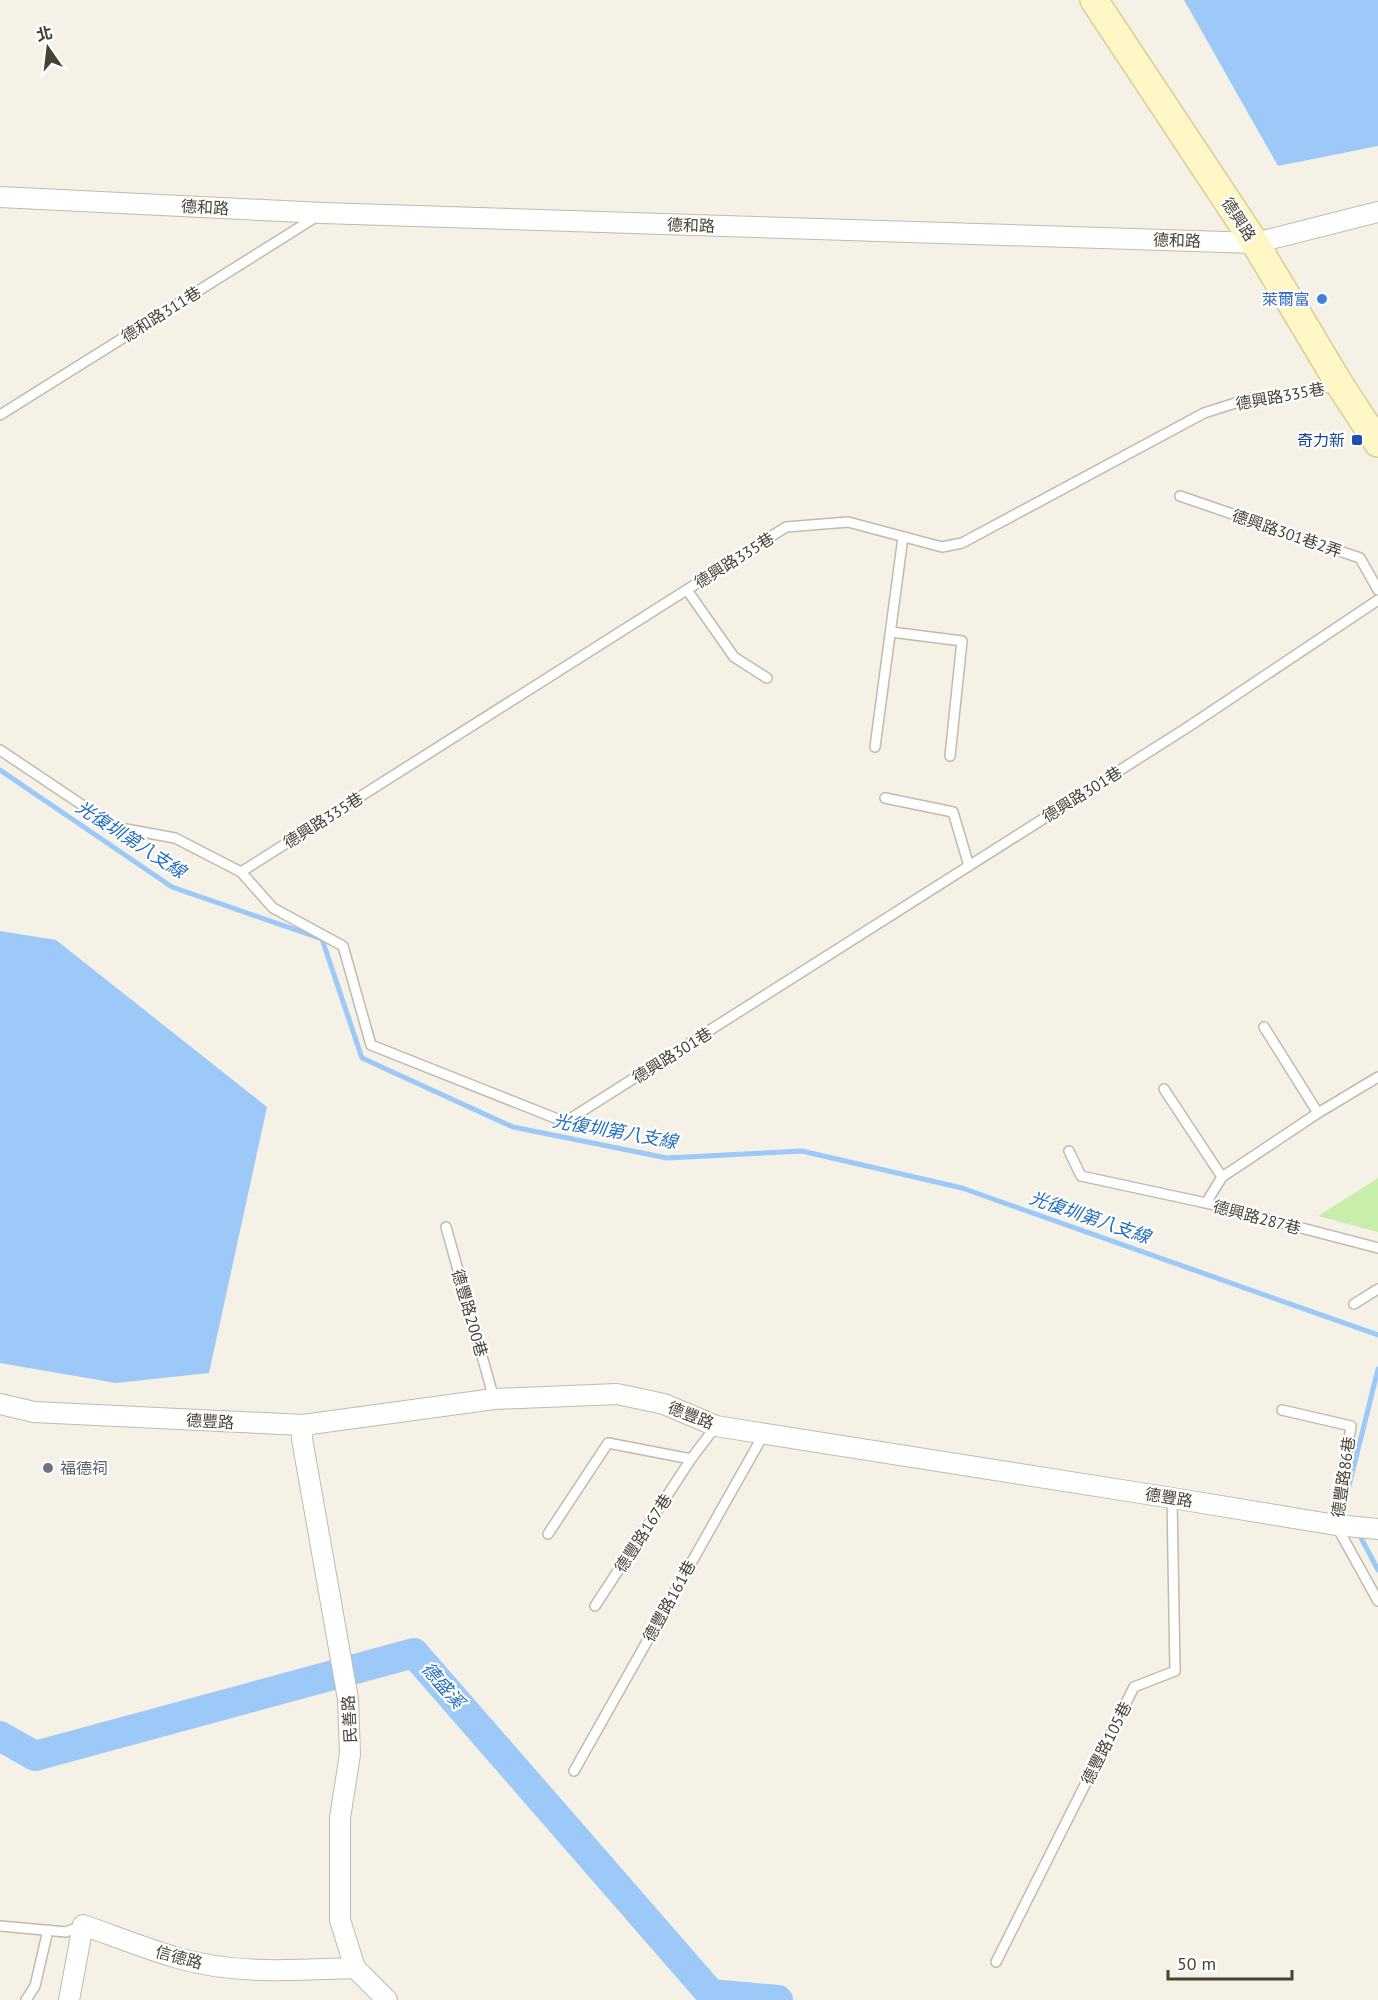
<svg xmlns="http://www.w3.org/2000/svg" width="1378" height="2000" font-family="'PT Sans','Noto Sans TC',sans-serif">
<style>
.green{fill:#c9edaa}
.water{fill:#9cc9f7}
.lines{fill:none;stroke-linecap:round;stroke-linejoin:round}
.stream{stroke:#9cc9f7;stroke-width:5}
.river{stroke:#9cc9f7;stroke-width:30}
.service-casing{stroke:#c1bba7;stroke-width:12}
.minor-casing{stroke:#c1bba7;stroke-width:22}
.secondary-casing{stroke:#d9cd91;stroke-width:30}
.service{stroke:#fff;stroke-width:9}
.minor{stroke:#fff;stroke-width:20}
.secondary{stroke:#fff7c5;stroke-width:27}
.shop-dot{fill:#3f7fe0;stroke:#fff;stroke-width:2}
.transit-dot{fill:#1a4fb4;stroke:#fff;stroke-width:2}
.worship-dot{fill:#6b7280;stroke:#fff;stroke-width:2}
.labels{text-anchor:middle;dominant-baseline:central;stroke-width:4.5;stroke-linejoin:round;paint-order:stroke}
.street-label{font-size:16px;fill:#484234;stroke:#fff}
.shop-label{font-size:16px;fill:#366cbe;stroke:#fff;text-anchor:end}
.transit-label{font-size:16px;fill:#164399;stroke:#fff;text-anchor:end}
.worship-label{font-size:16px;fill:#5b616d;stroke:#fff;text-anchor:start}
.water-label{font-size:18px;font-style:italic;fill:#226ebf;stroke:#fff}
</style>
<rect width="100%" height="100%" fill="#f5f1e6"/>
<polygon class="green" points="1378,1178 1378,1232 1318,1216"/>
<g class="water">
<polygon points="1184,0 1378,0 1378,146 1278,166"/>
<polygon points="0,931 56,940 267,1107 209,1373 116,1383 0,1363"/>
</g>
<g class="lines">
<g class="stream">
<polyline points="0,770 172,887 322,939 362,1058 513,1127 667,1158 802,1151 962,1188 1378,1335"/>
<polyline points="1344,1506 1378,1369"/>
<polyline points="1358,1532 1378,1570"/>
</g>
<polyline class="river" points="0,1736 35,1756 414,1653 711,1994 778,2000"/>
<defs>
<g id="service">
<polyline points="0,415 316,217"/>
<polyline points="1180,496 1360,558 1378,590"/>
<polyline points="687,590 734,657 767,678"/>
<polyline points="891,632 962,641 950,756"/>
<polyline points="875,747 903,537"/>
<polyline points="0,750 115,827 175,838 241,872 273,908 343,946 371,1045 565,1122 1188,727 1378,600"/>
<polyline points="885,798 953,812 969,866"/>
<polyline points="241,872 786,527 848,522 942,547 962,543 1204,413 1248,399 1338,386"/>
<polyline points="1264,1027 1318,1113"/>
<polyline points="1164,1089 1222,1177"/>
<polyline points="1069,1151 1081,1176 1206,1203 1378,1248"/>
<polyline points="1206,1203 1222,1177 1318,1113 1378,1077"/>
<polyline points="446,1227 494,1399"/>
<polyline points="1354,1304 1378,1289"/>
<polyline points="1282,1410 1351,1426 1336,1525 1378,1601"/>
<polyline points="548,1534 608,1443 691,1459"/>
<polyline points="595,1606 691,1459 716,1426"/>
<polyline points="574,1771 765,1432"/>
<polyline points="0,1926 66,1932 83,1925"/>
<polyline points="996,1962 1134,1687 1175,1671 1172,1498"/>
<polyline points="26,2000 35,1986 48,1930"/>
</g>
<g id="minor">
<polyline points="0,197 322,213 1255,243 1378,212"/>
<polyline points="0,1404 34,1412 303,1425 494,1399 617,1394 664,1404 716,1426 1172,1498 1336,1525 1378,1529"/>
<polyline points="303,1425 302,1439 348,1699 350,1754 340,1818 340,1920 355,1968 387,2000"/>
<path d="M 69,2000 L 83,1925 C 114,1936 146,1949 178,1958 C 236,1975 296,1970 355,1968"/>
</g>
<polyline id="secondary" points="1094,0 1255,243 1340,385 1378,443"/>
</defs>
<use href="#service" class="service-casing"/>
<use href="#minor" class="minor-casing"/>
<use href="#secondary" class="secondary-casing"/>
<use href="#service" class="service"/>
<use href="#minor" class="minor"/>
<use href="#secondary" class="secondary"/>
</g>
<circle class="shop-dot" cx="1322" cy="299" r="6"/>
<rect class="transit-dot" x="1351" y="434" width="12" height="12" rx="3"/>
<circle class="worship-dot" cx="48" cy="1468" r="6"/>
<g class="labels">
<g class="street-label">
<text transform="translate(205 207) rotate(3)">德和路</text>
<text transform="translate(1239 219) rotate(57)">德興路</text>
<text transform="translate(691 225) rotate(2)">德和路</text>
<text transform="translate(1177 240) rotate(2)">德和路</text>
<text transform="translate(161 314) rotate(-32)">德和路311巷</text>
<text transform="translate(1280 396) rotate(-10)">德興路335巷</text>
<text transform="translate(1287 533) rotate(19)">德興路301巷2弄</text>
<text transform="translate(734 560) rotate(-32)">德興路335巷</text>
<text transform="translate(1082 794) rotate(-32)">德興路301巷</text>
<text transform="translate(323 820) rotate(-32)">德興路335巷</text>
<text transform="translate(672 1055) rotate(-32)">德興路301巷</text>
<text transform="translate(1257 1217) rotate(15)">德興路287巷</text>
<text transform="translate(470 1313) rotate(74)">德豐路200巷</text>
<text transform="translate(691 1415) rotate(21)">德豐路</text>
<text transform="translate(210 1421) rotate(3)">德豐路</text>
<text transform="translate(1343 1477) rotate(-82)">德豐路86巷</text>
<text transform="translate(1169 1497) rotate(9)">德豐路</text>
<text transform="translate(643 1533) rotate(-57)">德豐路167巷</text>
<text transform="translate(669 1601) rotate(-61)">德豐路161巷</text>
<text transform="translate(349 1719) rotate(-93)">民善路</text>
<text transform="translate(1106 1743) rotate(-63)">德豐路105巷</text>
<text transform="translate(179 1957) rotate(15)">信德路</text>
</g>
<g class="shop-label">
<text x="1310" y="299">萊爾富</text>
</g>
<g class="transit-label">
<text x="1345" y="440">奇力新</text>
</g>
<g class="worship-label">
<text x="60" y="1468">福德祠</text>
</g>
<g class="water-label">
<text transform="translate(131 839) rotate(33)">光復圳第八支線</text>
<text transform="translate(615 1131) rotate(10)">光復圳第八支線</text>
<text transform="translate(1090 1217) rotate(19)">光復圳第八支線</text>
<text transform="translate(443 1685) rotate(49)">德盛溪</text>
</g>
</g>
<g transform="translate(48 48) rotate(346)" stroke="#ffffff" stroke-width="4.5" paint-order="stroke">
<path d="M0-4.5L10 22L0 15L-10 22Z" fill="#484234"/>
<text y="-9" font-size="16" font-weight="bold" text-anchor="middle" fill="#484234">北</text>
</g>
<path d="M1168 1970v9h124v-9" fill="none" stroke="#484234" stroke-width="3"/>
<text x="1177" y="1970" font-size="18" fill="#484234" stroke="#ffffff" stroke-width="4.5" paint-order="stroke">50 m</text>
</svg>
